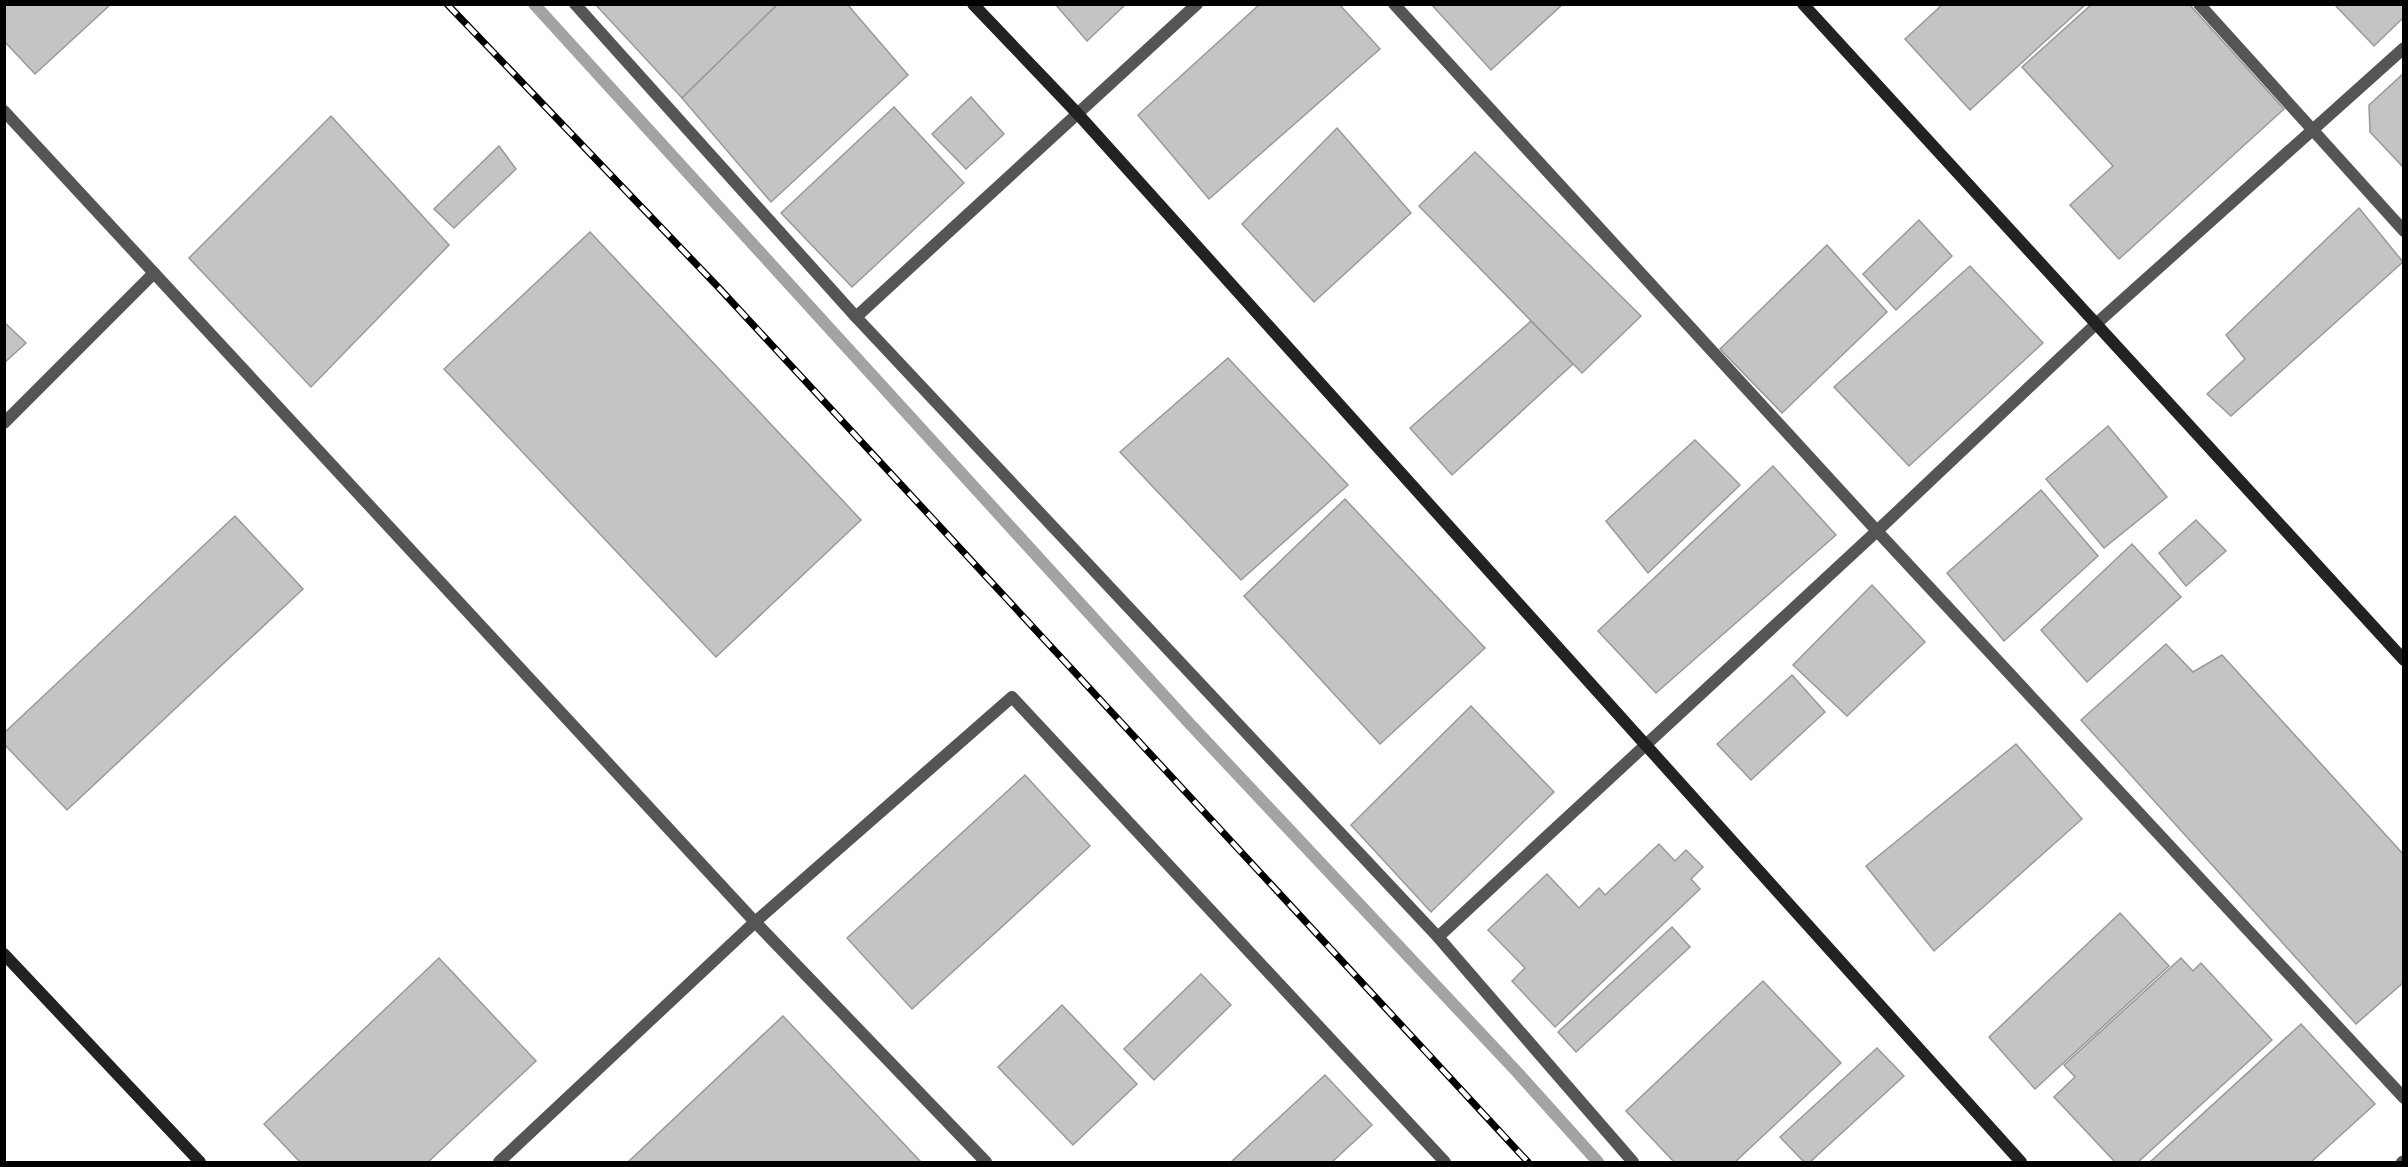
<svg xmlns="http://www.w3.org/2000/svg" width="2408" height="1167" font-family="'Source Sans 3',sans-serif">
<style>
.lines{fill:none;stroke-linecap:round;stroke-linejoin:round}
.stream{stroke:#a3a3a3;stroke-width:12}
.building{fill:#c4c4c4;stroke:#999;stroke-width:1.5}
.street{stroke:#555;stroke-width:12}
.secondary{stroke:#222;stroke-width:12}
.rail-casing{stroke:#000;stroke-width:7}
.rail{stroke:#fff;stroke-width:4.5;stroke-dasharray:14;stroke-linecap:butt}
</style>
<rect width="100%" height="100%" fill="#fff"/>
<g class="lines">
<polyline class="stream" points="534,4 1190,724 1518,1073 1598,1162"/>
</g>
<g class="building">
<polygon points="4,4 111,4 35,74 4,41"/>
<polygon points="595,4 778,4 682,98"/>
<polygon points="778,4 847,4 908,75 771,202 682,98"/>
<polygon points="1055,4 1126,4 1087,41"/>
<polygon points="1260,4 1339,4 1380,49 1209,199 1138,115"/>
<polygon points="1431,4 1563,4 1491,70"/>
<polygon points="1943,4 2086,4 1970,110 1905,39"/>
<polygon points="2092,4 2189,4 2284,109 2119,259 2070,205 2113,166 2022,67"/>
<polygon points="2334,4 2404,4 2404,17 2374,46"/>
<polygon points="2404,73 2404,168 2370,132 2369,105"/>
<polygon points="971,97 1004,134 966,169 932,134"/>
<polygon points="894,107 964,183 852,287 781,213"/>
<polygon points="331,116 449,245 311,387 189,258"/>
<polygon points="1337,128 1411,213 1314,302 1242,224"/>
<polygon points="499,146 516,169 454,228 434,209"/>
<polygon points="1475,152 1641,316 1582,373 1419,206"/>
<polygon points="2359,208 2403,262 2231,416 2207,394 2245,359 2226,335"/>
<polygon points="1919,220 1952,256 1896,310 1863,274"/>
<polygon points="590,232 861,520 716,657 444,369"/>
<polygon points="1827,245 1887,312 1782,413 1720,349"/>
<polygon points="1970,266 2043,343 1909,466 1834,387"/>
<polygon points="1531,321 1573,364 1452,475 1410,428"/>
<polygon points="4,322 26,343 4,363"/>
<polygon points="1228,358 1348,485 1241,580 1120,452"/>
<polygon points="2108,426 2167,497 2104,548 2046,479"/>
<polygon points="1695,440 1740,485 1648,573 1606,521"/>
<polygon points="1773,466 1836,535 1656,693 1598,631"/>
<polygon points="2041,490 2098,556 2004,641 1947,573"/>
<polygon points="1345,499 1485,648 1380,744 1244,596"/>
<polygon points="235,516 303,589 67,810 4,744 4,733"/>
<polygon points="2196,520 2226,551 2186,586 2159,553"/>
<polygon points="2132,544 2181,597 2087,682 2041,630"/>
<polygon points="1872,585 1925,642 1847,716 1793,665"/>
<polygon points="2166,644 2193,672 2222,655 2404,855 2404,982 2356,1024 2081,720"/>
<polygon points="1792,675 1825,712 1751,780 1717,744"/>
<polygon points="1471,706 1554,792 1431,912 1351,825"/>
<polygon points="2016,744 2082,819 1934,951 1866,866"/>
<polygon points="1025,775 1090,846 912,1009 847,938"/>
<polygon points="1659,844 1675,861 1686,850 1703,867 1691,879 1700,889 1555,1027 1512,981 1525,968 1488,930 1547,874 1579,908 1599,888 1605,895"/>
<polygon points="2120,913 2169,966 2035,1089 1989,1037"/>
<polygon points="1672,927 1690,947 1576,1052 1558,1032"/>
<polygon points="439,958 536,1061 428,1162 300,1162 264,1124"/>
<polygon points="2181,958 2193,971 2201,963 2272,1040 2138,1162 2115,1162 2054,1097 2075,1077 2064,1065"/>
<polygon points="1201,974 1231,1005 1154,1080 1124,1049"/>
<polygon points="1763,981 1841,1063 1735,1162 1674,1162 1626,1111"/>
<polygon points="1062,1005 1137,1084 1073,1145 998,1067"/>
<polygon points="783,1016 921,1162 628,1162"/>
<polygon points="2301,1024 2375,1104 2311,1162 2150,1162"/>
<polygon points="1877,1048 1904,1076 1810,1162 1804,1162 1780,1137"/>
<polygon points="1325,1075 1372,1125 1332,1162 1231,1162"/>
</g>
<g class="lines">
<g class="street">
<polyline points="575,4 856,317 1438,937 1633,1162"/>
<polyline points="1394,4 1877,531 2404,1098"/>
<polyline points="2199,4 2404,231"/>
<polyline points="4,111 755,922 986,1162"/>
<polyline points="856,317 1197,4"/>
<polyline points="4,423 154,273"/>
<polyline points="1438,937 1877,531 2097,323 2404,48"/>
<polyline points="499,1162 755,922 1012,697 1445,1162"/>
<polyline points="2402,1162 2404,1161"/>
</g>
<g class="secondary">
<polyline points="973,4 1077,113 2021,1162"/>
<polyline points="1803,4 2404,660"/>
<polyline points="4,954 200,1162"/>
</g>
<defs>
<polyline id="rail" points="447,4 720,289 1528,1162"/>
</defs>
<use href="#rail" class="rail-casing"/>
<use href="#rail" class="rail"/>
</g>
<rect width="2408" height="1167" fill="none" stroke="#000000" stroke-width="12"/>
</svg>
